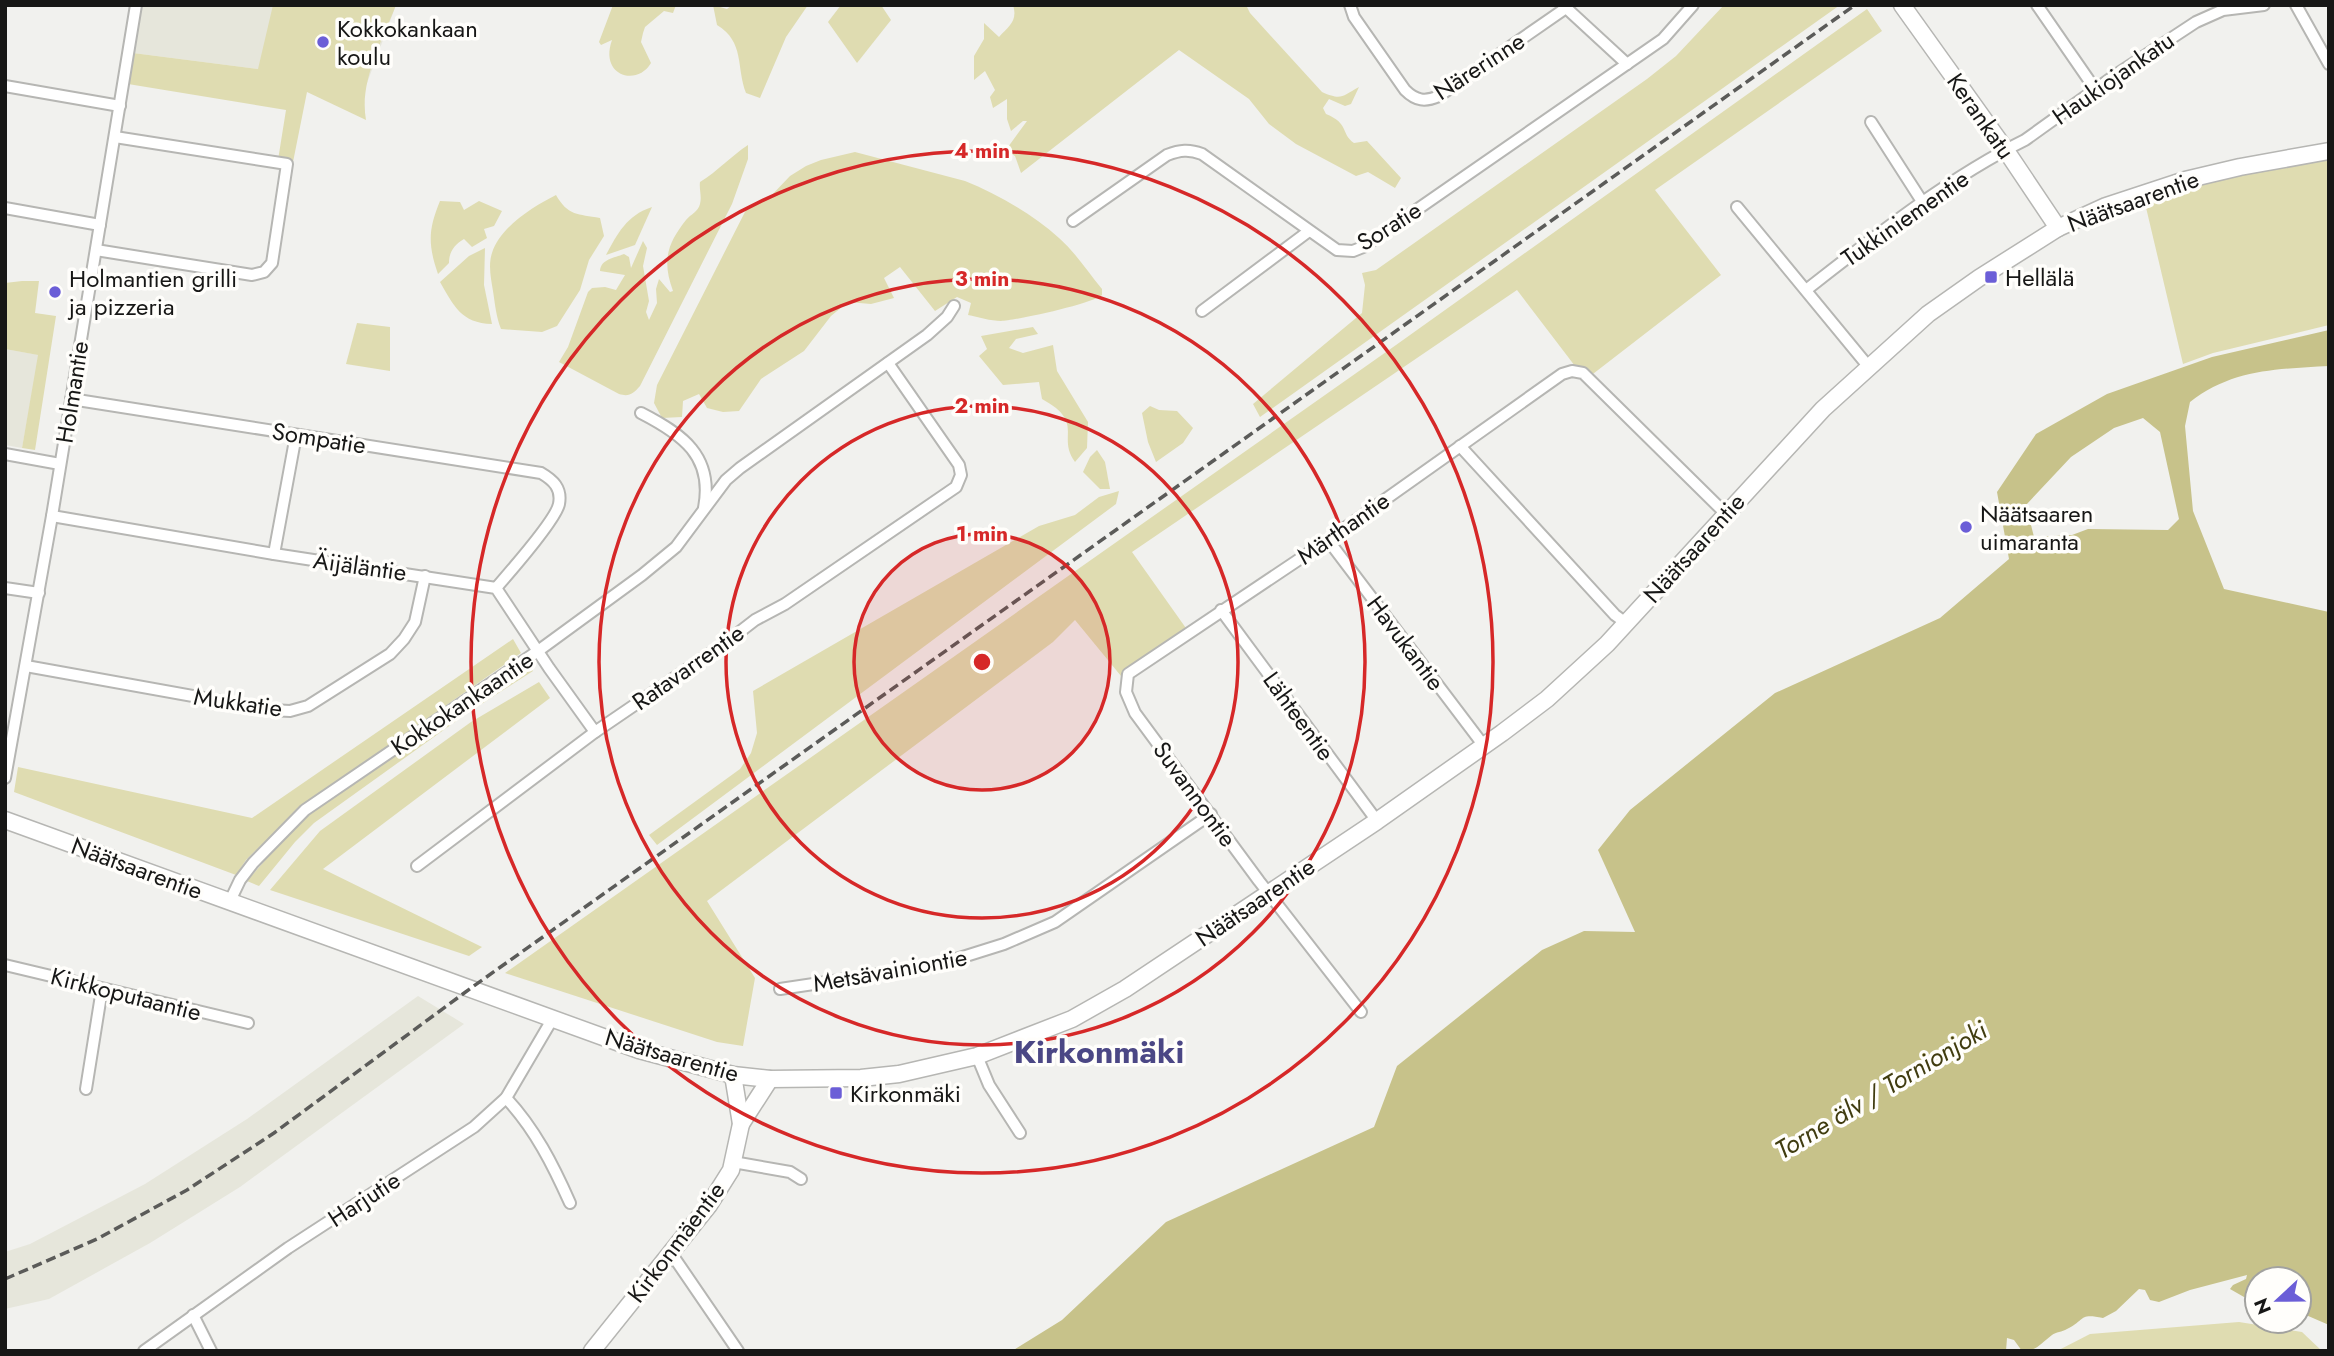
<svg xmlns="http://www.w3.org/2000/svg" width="2334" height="1356" font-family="Jost,sans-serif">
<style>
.built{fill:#e6e6db}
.green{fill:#dfdcb1}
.water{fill:#c7c28a;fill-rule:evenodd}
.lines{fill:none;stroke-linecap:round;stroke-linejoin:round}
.street-casing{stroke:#b6b6b3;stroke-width:14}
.secondary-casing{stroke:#b6b6b3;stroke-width:19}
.street{stroke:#fff;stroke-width:10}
.secondary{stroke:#fff;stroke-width:16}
.rail{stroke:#5b5b59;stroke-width:3.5;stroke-dasharray:10 5;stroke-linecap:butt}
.ring{fill:none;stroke:#d62828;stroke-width:3.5}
.poi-dot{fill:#6b5ed7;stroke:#fffefb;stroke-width:2.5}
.labels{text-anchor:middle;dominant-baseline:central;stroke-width:7;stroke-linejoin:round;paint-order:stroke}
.poi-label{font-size:24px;fill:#171716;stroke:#fffefb;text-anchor:start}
.street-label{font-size:24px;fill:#171716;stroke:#fffefb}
.water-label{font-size:26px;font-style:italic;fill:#403c10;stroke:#fffefb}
.district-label{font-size:32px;font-weight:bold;fill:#4b4785;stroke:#fffefb}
.centre{fill:#d62828;stroke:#fffefb;stroke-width:3.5}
.ring-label{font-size:21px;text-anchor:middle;font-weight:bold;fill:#d62828;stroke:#fffefb;stroke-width:7;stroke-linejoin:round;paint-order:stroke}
</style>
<rect width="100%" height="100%" fill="#f1f1ee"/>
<g class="built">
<polygon points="142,5 396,5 367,83 133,53"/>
<polygon points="5,349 39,355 22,448 5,445"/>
<polygon points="418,996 464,1024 240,1187 150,1243 49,1299 5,1309 5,1252 30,1244 145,1184 247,1119"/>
</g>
<g class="green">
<path d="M 273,5 L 396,5 C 382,41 359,82 366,120 L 307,92 L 293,162 L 278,160 L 286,110 L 128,84 L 133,53 L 258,69 Z"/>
<path d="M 613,5 L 676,5 L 673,13 L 664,11 L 645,27 L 643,33 L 641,42 L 651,63 C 637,87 599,76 612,40 L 601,45 L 599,42 Z"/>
<path d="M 713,5 L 727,9 L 732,5 L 808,5 L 786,37 L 760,98 L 746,93 C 736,67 745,42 717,25 Z"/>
<polygon points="841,5 881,5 891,20 857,63 828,22"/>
<path d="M 1013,5 L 1246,5 L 1250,13 L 1322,92 C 1342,101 1342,96 1359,87 L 1351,104 L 1345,106 L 1329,99 L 1323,108 L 1326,114 C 1350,124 1340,133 1354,143 L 1367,141 L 1401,178 L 1395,188 L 1368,172 L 1356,176 L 1296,144 L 1269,124 L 1249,99 L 1179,50 L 1021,173 L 1015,156 L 1010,153 L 1008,147 L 1027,121 L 1023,121 L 1011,131 L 1007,119 L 1007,99 L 993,108 L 990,97 L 995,90 L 985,71 L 974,80 L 974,56 L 984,39 L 984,23 L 999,37 C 1009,26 1018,21 1013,5 Z"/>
<polygon points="1724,5 1840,5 1260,417 1253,404 1362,313 1365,285 1362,273 1376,270 1647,79 1676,56"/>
<polygon points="1867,9 1882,31 1655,190 1721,275 1589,377 1578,370 1517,290 1132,552 1188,631 1121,676 1075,620 1053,642 707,901 755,978 743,1046 717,1042 505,973 1396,345"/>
<path d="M 748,145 L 748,159 L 732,204 L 640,386 C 633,394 629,397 619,394 L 559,362 L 568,347 L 588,292 L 592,288 L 605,287 L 616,290 L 625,275 L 600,271 C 601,259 614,258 624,254 L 629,257 L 631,268 L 643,241 L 647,248 L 643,266 L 649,301 L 646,312 L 649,320 L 657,303 L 656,289 L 659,279 L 670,292 L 673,291 C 662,261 667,244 686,220 C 691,214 698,212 700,204 C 702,197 699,189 700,182 C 718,171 731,156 748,145 Z"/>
<path d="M 855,152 L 965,181 C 997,194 1033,214 1059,238 C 1075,252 1088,272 1102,289 L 1102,295 C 1092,304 1017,320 1001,321 C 991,321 978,317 968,315 L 971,303 L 957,297 L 935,311 L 900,267 L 884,278 L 894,298 L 871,304 L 848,302 L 831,316 L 804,351 L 761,379 L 739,411 L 723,412 L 707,408 L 699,394 L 683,401 L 682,417 L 662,418 L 654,403 L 657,385 L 747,208 L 769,198 L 790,176 L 806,166 L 821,160 Z"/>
<polygon points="2329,158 2329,325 2213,353 2183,364 2144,199 2186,185"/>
<path d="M 556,195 C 568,216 578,214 600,218 L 604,236 L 589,260 L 580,290 L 557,326 L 542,332 L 501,329 C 496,316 495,304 493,291 C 491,279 488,265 492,253 C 500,227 534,206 556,195 Z"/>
<path d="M 440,201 L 460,202 L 464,210 L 479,201 L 502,211 L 494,226 L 484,229 L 487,238 L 472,247 L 464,239 C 454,245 449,252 449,263 L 438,274 C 428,245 428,230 440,201 Z"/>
<path d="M 652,207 L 635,245 L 606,255 C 617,234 627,215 652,207 Z"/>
<path d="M 485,248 L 484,285 L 492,324 C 461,323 454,306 440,282 L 469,256 Z"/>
<polygon points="22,281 39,281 35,313 56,316 35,450 22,448 38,355 5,349 5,283"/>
<polygon points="357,323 390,327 390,371 346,364"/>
<path d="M 1033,327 L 1038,334 L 1016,339 L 1009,348 L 1023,353 L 1053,345 L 1057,371 L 1088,422 L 1087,448 L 1075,462 C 1056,436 1086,423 1042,399 L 1039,382 L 1003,385 L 979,356 L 987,349 L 981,336 Z"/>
<polygon points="1150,406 1159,410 1177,411 1193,428 1183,443 1156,462 1148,442 1142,413"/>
<polygon points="1097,450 1105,462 1110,489 1100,489 1083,472 1090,457"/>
<polygon points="1119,491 1116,504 657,845 649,835 740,769 751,753 757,733 753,691 1039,526 1075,515 1099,497"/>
<polygon points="513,639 521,653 302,806 246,860 236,875 14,792 18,767 252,818"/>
<polygon points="527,662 533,671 466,714 314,823 295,842 259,886 247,881 285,837 309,814"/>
<polygon points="539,682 550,698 323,869 482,947 469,956 270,890 320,831 471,722"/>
<polygon points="2239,1322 2302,1332 2322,1351 2057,1351 2090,1334"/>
</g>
<path class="water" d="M 2329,330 L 2329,366 C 2278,369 2232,369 2190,402 L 2185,426 L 2193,511 L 2224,589 L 2329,612 L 2329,1325 L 2299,1312 L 2299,1279 L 2257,1279 L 2257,1299 L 2244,1297 L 2230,1289 L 2233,1285 L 2246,1279 L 2247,1275 L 2190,1290 L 2159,1302 L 2150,1300 L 2145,1290 L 2139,1289 L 2116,1311 L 2103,1318 C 2078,1313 2086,1320 2067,1329 C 2062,1332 2056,1332 2052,1335 C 2040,1344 2037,1351 2022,1351 L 2014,1340 L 2007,1338 L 2006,1351 L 1012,1351 L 1062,1320 L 1166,1222 L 1374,1127 L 1397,1066 L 1542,950 L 1584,931 L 1635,932 L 1598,850 L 1630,810 L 1775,693 L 1940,618 L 2009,559 L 1997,492 L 2036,434 L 2107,394 L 2212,357 ZM 2143,418 L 2160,432 L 2179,519 L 2168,530 L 2088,529 L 2072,535 L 2034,537 L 2026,505 L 2071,457 L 2114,428 Z"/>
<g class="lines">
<defs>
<g id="street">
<path d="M 1350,5 L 1354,17 L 1405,90 C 1416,101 1425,102 1439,96 L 1566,8"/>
<polyline points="1563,5 1627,64"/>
<polyline points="2037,5 2095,89"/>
<polyline points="2296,5 2329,64"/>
<polyline points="5,86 120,106"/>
<polyline points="1871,122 1923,203"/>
<polyline points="1737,207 1868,366"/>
<polyline points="5,208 100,225"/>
<path d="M 1073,221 L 1167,155 C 1180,150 1189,149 1202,154 L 1337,250 L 1353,251 L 1363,247 L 1663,39 L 1693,5"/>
<polyline points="96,250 252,275 264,272 272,263 287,164 115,137"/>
<path d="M 1806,290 C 1874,237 1948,178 2025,140 L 2117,74 L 2196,22 L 2223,10 L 2264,5"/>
<polyline points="1202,311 1309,231"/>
<path d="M 71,399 L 541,473 C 553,480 562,488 559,504 C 556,520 509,573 496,588"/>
<path d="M 641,413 C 682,434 714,456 704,508"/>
<polyline points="1460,446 1615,615 1626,623"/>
<polyline points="5,454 60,464"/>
<polyline points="52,516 274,554 496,588 549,668 595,732"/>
<polyline points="1328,540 1484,746"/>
<polyline points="274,554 296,435"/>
<polyline points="5,588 39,593"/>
<polyline points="1221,610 1377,821"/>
<polyline points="26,666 271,710 290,711 308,706 390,654 404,639 415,622 425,576"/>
<polyline points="5,778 52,516 136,5"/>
<polyline points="417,866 595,732 724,644 755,620 785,604 956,487 961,475 959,465 888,363"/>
<polyline points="229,903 240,880 253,863 305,810 538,651 642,575 676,547 726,480 740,468 927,335 947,317 954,306"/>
<polyline points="5,965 248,1023"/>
<polyline points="780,989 934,966 1004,944 1055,922 1211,814"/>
<polyline points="1361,1012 1259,881 1135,713 1126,692 1128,674 1328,540 1562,374 1572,371 1583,373 1725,513"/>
<polyline points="977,1056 989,1085 1020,1133"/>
<polyline points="86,1089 102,989"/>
<path d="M 506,1098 C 535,1129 553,1165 570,1203"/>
<polyline points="733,1162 790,1172 801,1179"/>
<polyline points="671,1253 738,1351"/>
<polyline points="193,1315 211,1351"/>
<polyline points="144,1351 288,1248 474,1127 506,1098 553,1018"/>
</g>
<g id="secondary">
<polyline points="1902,5 2005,149 2058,228"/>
<polyline points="5,820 639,1050 733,1075 770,1079 861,1078 899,1074 977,1056 1072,1019 1125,989 1377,821 1502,733 1547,699 1607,644 1823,409 1928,314 1979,278 2058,228 2106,206 2185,180 2240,167 2329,151"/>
<polyline points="741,1124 770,1079"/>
<polyline points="592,1351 709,1205 731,1170 741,1124 733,1075"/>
</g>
</defs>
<use href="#street" class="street-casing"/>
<use href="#secondary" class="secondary-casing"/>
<use href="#street" class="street"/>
<use href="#secondary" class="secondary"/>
<polyline class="rail" points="5,1279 97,1239 187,1190 274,1133 471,988 1855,5"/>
</g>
<circle cx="982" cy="662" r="128" fill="#d62828" fill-opacity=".12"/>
<g class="ring">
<circle cx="982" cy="662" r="128"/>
<circle cx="982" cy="662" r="256"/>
<circle cx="982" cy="662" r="383"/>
<circle cx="982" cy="662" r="511"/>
</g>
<g class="poi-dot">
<circle cx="323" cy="42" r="7"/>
<rect x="1984" y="270" width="14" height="14" rx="3.5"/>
<circle cx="55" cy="292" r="7"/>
<circle cx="1966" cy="527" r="7"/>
<rect x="829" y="1086" width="14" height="14" rx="3.5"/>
</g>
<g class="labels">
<g class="poi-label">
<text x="337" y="28">Kokkokankaan<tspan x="337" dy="28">koulu</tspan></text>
<text x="2005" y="277">Hellälä</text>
<text x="69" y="278">Holmantien grilli<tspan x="69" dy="28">ja pizzeria</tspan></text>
<text x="1980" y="513">Näätsaaren<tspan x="1980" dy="28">uimaranta</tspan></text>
<text x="850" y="1093">Kirkonmäki</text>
</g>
<g class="street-label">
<text transform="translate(1479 66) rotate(-33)">Närerinne</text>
<text transform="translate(2113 78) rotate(-35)">Haukiojankatu</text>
<text transform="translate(1981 116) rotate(55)">Kerankatu</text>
<text transform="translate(2133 201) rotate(-20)">Näätsaarentie</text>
<text transform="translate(1905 218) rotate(-35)">Tukkiniementie</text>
<text transform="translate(1389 226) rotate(-32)">Soratie</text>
<text transform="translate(72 392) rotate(-81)">Holmantie</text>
<text transform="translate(319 438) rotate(9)">Sompatie</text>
<text transform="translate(1343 528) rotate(-35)">Märthantie</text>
<text transform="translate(1694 548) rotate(-48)">Näätsaarentie</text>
<text transform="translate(360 566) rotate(8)">Äijäläntie</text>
<text transform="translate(1406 643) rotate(53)">Havukantie</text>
<text transform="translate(688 667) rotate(-35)">Ratavarrentie</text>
<text transform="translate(238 702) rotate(8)">Mukkatie</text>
<text transform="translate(462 703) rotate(-34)">Kokkokankaantie</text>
<text transform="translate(1299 716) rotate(54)">Lähteentie</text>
<text transform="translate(1195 794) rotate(54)">Suvannontie</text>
<text transform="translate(137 868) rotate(20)">Näätsaarentie</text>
<text transform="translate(1255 902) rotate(-34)">Näätsaarentie</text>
<text transform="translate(890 970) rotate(-10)">Metsävainiontie</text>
<text transform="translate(126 994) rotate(14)">Kirkkoputaantie</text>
<text transform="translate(672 1055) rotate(16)">Näätsaarentie</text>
<text transform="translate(364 1199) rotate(-33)">Harjutie</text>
<text transform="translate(676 1242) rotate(-53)">Kirkonmäentie</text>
</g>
<g class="water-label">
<text transform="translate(1881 1090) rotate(-31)">Torne älv / Tornionjoki</text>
</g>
<g class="district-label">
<text x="1099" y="1052">Kirkonmäki</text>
</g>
</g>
<circle cx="982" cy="662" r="10" class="centre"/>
<g class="ring-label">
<text x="982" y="158">4 min</text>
<text x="982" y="286">3 min</text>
<text x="982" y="413">2 min</text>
<text x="982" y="541">1 min</text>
</g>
<rect width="2334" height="1356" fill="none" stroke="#171716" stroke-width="14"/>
<g transform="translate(2278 1300) rotate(248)"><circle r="33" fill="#fffefb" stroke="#a2a29f" stroke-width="2"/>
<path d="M0-5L12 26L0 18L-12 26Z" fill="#6b5ed7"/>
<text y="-10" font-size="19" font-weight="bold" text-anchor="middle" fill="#171716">N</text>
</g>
</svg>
